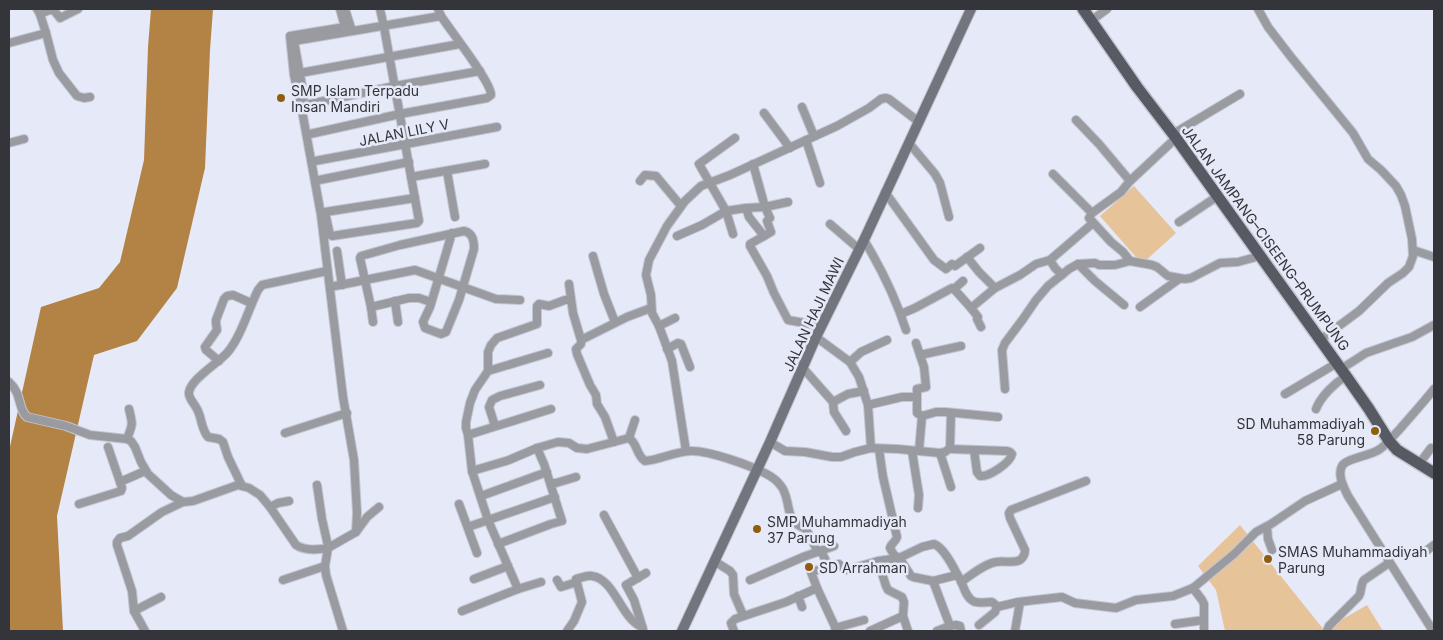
<svg xmlns="http://www.w3.org/2000/svg" width="1443" height="640" font-family="Inter,sans-serif">
<style>
.green{fill:#e7c39a}
.water{fill:#b38346}
.lines{fill:none;stroke-linecap:round;stroke-linejoin:round}
.street-casing{stroke:#c2c6d2;stroke-width:10}
.secondary-casing{stroke:#c2c6d2;stroke-width:12}
.primary-casing{stroke:#c2c6d2;stroke-width:14}
.street{stroke:#999ba1;stroke-width:8}
.secondary{stroke:#72757d;stroke-width:10}
.primary{stroke:#575a63;stroke-width:11}
.poi-dot{fill:#905d0e;stroke:#e6eaf8;stroke-width:2}
.labels{text-anchor:middle;dominant-baseline:central;stroke-width:5;stroke-linejoin:round;paint-order:stroke}
.poi-label{font-size:14px;fill:#33353a;stroke:#e6eaf8;text-anchor:start}
.street-label{font-size:14px;fill:#33353a;stroke:#e6eaf8}
</style>
<rect width="100%" height="100%" fill="#e6eaf8"/>
<g class="green">
<polygon points="1134,186 1176,233 1142,264 1100,216"/>
<polygon points="1240,525 1324,630 1367,605 1383,631 1225,631 1216,590 1198,566"/>
</g>
<polygon class="water" points="151,9 213,9 210,50 205,168 177,288 137,341 94,355 57,516 63,631 9,631 9,451 41,307 99,288 120,262 144,160 148,47"/>
<g class="lines">
<defs>
<g id="street">
<polyline points="37,9 40,14 46,33"/>
<polyline points="340,9 345,27 290,36 294,75 301,105 321,215 343,397 354,460 357,513 356,532 328,548 325,566 326,575 343,631"/>
<polyline points="345,9 351,28"/>
<polyline points="1258,9 1268,27 1291,57 1353,133 1368,159 1381,170 1396,186 1401,195 1405,206 1412,239 1413,256 1409,267 1403,273 1388,283 1359,311 1320,340"/>
<path d="M 40,14 C 52,9 52,7 60,18 L 78,9"/>
<polyline points="1092,22 1092,20 1107,9"/>
<polyline points="9,43 46,33 53,60 59,73 77,96 84,98 90,97"/>
<polyline points="300,73 460,44"/>
<polyline points="304,97 294,41 441,16"/>
<polyline points="305,105 395,86 480,71"/>
<polyline points="802,107 814,136"/>
<polyline points="764,113 790,148"/>
<polyline points="1076,120 1099,144 1130,181"/>
<path d="M 310,134 L 400,114 L 487,98 L 491,95 C 492,83 450,30 441,16 L 438,9"/>
<polyline points="1173,134 1240,94"/>
<polyline points="806,140 820,183"/>
<polyline points="9,143 24,139"/>
<polyline points="909,143 935,174 940,183 949,217"/>
<polyline points="315,161 497,127"/>
<polyline points="753,164 765,207 770,218 767,221 771,232 750,244 750,246 767,276 774,293 788,320 821,326"/>
<polyline points="447,171 455,217"/>
<polyline points="1053,174 1092,213"/>
<polyline points="411,177 485,164"/>
<polyline points="319,180 409,162"/>
<polyline points="640,181 645,175 656,176 681,206"/>
<polyline points="885,192 934,260 946,269 952,264 955,266 980,248"/>
<polyline points="746,208 749,217 764,236"/>
<polyline points="325,212 330,235 332,236 417,223 419,221 384,27 380,9"/>
<polyline points="325,212 415,198"/>
<polyline points="1179,222 1218,196"/>
<polyline points="830,224 859,249"/>
<polyline points="733,234 726,211 699,164 735,138"/>
<polyline points="677,236 702,225 726,211 746,208 765,207 788,202"/>
<path d="M 864,240 C 881,268 896,299 906,330"/>
<polyline points="1413,250 1434,257"/>
<polyline points="337,251 342,285"/>
<polyline points="593,256 604,294 615,322"/>
<polyline points="967,257 979,272 995,288"/>
<polyline points="1050,260 1055,268 1062,275"/>
<polyline points="1130,261 1123,252 1111,242 1089,218 1092,213 1121,192 1130,181 1176,138"/>
<polyline points="1078,264 1095,281 1124,305"/>
<polyline points="569,284 573,313 581,340 627,317 651,308"/>
<polyline points="330,287 415,270 496,299 520,300"/>
<polyline points="954,289 971,308"/>
<polyline points="395,301 398,322"/>
<polyline points="371,307 409,298 419,298 431,302"/>
<polyline points="1140,307 1179,279"/>
<polyline points="901,314 915,308 952,288 954,289 963,281"/>
<path d="M 373,322 L 371,307 L 360,258 L 361,256 L 400,245 L 464,231 C 473,233 474,241 474,249 L 459,300 L 446,332 L 441,334 L 425,328 L 423,322 L 430,307 L 452,233"/>
<polyline points="659,326 675,318"/>
<polyline points="981,327 977,319 978,317 971,308 995,288 1020,275 1036,264 1050,260 1093,223"/>
<polyline points="816,337 850,362 859,377 868,405 871,448"/>
<polyline points="581,340 581,344 576,349 577,354 590,385 596,395 597,404 605,417 614,442"/>
<polyline points="667,349 678,343 681,344 690,367"/>
<polyline points="920,355 961,346"/>
<polyline points="219,361 206,350 205,347 217,330 216,323 216,320 224,299 227,296 233,295 251,303"/>
<polyline points="850,362 861,352 887,340"/>
<polyline points="803,368 833,402 834,412 846,431"/>
<polyline points="1341,369 1366,353 1412,337 1434,325"/>
<polyline points="488,371 548,353"/>
<path d="M 9,382 C 23,395 17,408 27,417 L 66,426 L 90,435 L 127,439 L 131,441 L 135,447 L 141,462 L 148,474 L 171,495 L 183,502 L 193,501 L 238,485 L 249,488 L 260,495 L 270,507 L 296,545 C 305,551 317,550 328,548 L 328,546 L 322,519 L 317,485"/>
<polyline points="1005,389 1002,350 1005,343 1023,319 1036,300 1048,286 1069,269 1078,264 1095,263 1099,265 1115,265 1130,261 1152,265 1157,267 1168,276 1185,279 1191,278 1220,263 1238,262 1260,256"/>
<polyline points="1285,394 1337,363"/>
<polyline points="917,397 917,413 922,416"/>
<polyline points="833,402 848,394 864,391"/>
<polyline points="868,405 902,397 917,397 917,389 926,387 924,367 916,343"/>
<path d="M 1316,409 C 1321,396 1335,383 1346,376"/>
<polyline points="495,426 489,407 492,400 500,396 540,385"/>
<polyline points="285,433 347,413"/>
<polyline points="468,435 551,409"/>
<polyline points="629,438 635,420"/>
<path d="M 127,439 C 133,423 133,426 129,409"/>
<polyline points="770,442 785,451 805,452 832,457 841,457 855,452 871,448 898,449 940,453 945,452 950,448 951,413"/>
<polyline points="108,447 120,482"/>
<path d="M 879,449 L 883,477 L 897,537 C 896,542 891,543 890,548 L 894,555 L 899,558 L 902,562 L 911,576 L 913,577 L 933,581 L 957,575"/>
<path d="M 950,449 L 1007,451 L 1010,452 L 1012,454 C 1010,463 989,477 980,476 L 977,472 L 974,450"/>
<polyline points="686,451 672,361 659,326 652,313 651,295 646,275 649,260 667,226 685,201 701,186 730,175 837,126 869,108 881,99 886,98 889,99 919,122"/>
<polyline points="912,451 919,495 918,508"/>
<polyline points="919,451 922,416 936,412 945,412 998,417"/>
<polyline points="940,453 951,487"/>
<polyline points="1419,464 1431,448"/>
<path d="M 472,471 L 509,460 L 537,448 L 558,442 L 569,443 L 577,448 L 587,449 L 629,438 C 638,444 636,455 645,461 C 659,460 674,452 690,451 C 708,450 753,466 770,476 C 775,479 780,484 783,489 C 792,507 784,521 806,529 L 818,552"/>
<polyline points="551,483 556,483 576,477"/>
<path d="M 242,486 L 228,457 L 223,442 L 219,439 L 208,437 C 201,429 202,418 197,409 C 194,403 188,398 189,392 C 191,379 218,363 227,353 C 241,337 248,310 258,290 L 262,285 L 327,271"/>
<polyline points="481,496 547,472"/>
<polyline points="79,504 121,491 122,488 120,482 145,471"/>
<polyline points="459,504 477,553"/>
<polyline points="270,507 278,503 289,501"/>
<polyline points="604,515 638,578"/>
<polyline points="468,527 555,497"/>
<polyline points="1267,527 1268,539 1272,550"/>
<polyline points="356,532 367,517 379,507"/>
<polyline points="498,544 551,524 562,521 544,464 537,448"/>
<polyline points="821,551 829,567"/>
<polyline points="1422,554 1434,545"/>
<polyline points="714,561 730,571 733,575 734,594 743,615"/>
<polyline points="474,579 508,566"/>
<polyline points="283,580 325,566"/>
<polyline points="557,580 561,587 577,582"/>
<polyline points="750,580 803,557 834,546"/>
<polyline points="933,581 950,626"/>
<path d="M 961,582 C 971,575 984,564 996,562 C 1004,560 1013,564 1020,560 C 1024,557 1025,554 1025,550 L 1010,518 L 1009,513 L 1011,510 L 1086,481"/>
<polyline points="518,589 488,520 472,471 468,435 466,428 466,422 470,403 475,390 488,371 488,352 491,345 497,338 537,324 537,306 539,304 549,306 565,300 571,300"/>
<polyline points="798,596 802,607"/>
<polyline points="997,607 1018,602 1062,597 1075,603 1116,608 1136,600 1173,596 1193,588"/>
<polyline points="134,611 161,597"/>
<polyline points="462,611 518,589 541,582"/>
<polyline points="1175,624 1204,620"/>
<polyline points="835,628 864,620"/>
<polyline points="643,629 634,600 626,585 646,573"/>
<polyline points="145,631 134,611 132,591 117,545 117,542 120,538 128,536 162,512 183,502"/>
<path d="M 567,631 L 574,621 L 582,602 L 576,579 C 581,578 587,575 592,576 C 615,579 621,619 642,627"/>
<polyline points="734,631 731,623 735,619 786,602 817,588"/>
<polyline points="837,631 817,588 811,572 839,564 846,570 878,561"/>
<polyline points="870,631 903,616"/>
<path d="M 908,631 L 903,616 L 904,602 L 902,597 L 888,590 L 886,586 L 878,561 L 899,558 L 922,547 L 934,544 C 945,548 955,571 961,581 C 964,588 966,597 973,601 C 978,604 986,602 992,602 L 997,606 L 995,612 L 979,625"/>
<polyline points="937,631 950,626 956,625 960,626 961,631"/>
<polyline points="1015,631 1020,602"/>
<polyline points="1204,631 1204,604 1202,600 1193,588 1234,554 1256,532 1271,524 1305,501 1342,484"/>
<path d="M 1327,631 L 1329,626 L 1359,596 C 1362,591 1360,585 1364,580 L 1389,563"/>
<path d="M 1433,631 L 1348,496 C 1344,488 1337,475 1342,466 C 1346,458 1371,456 1380,449 C 1387,444 1393,436 1399,430 C 1411,416 1423,403 1434,389"/>
</g>
<polyline id="secondary" points="682,631 770,442 816,337 864,240 971,9"/>
<polyline id="primary" points="1083,9 1137,87 1176,138 1346,376 1369,409 1389,441 1397,450 1434,473"/>
</defs>
<use href="#street" class="street-casing"/>
<use href="#secondary" class="secondary-casing"/>
<use href="#primary" class="primary-casing"/>
<use href="#street" class="street"/>
<use href="#secondary" class="secondary"/>
<use href="#primary" class="primary"/>
</g>
<g class="poi-dot">
<circle cx="281" cy="98" r="5"/>
<circle cx="1375" cy="431" r="5"/>
<circle cx="757" cy="529" r="5"/>
<circle cx="1268" cy="559" r="5"/>
<circle cx="809" cy="567" r="5"/>
</g>
<g class="labels">
<g class="poi-label">
<text x="291" y="90">SMP Islam Terpadu<tspan x="291" dy="16">Insan Mandiri</tspan></text>
<text x="1365" y="423" text-anchor="end">SD Muhammadiyah<tspan x="1365" dy="16">58 Parung</tspan></text>
<text x="767" y="521">SMP Muhammadiyah<tspan x="767" dy="16">37 Parung</tspan></text>
<text x="1278" y="551">SMAS Muhammadiyah<tspan x="1278" dy="16">Parung</tspan></text>
<text x="819" y="567">SD Arrahman</text>
</g>
<g class="street-label">
<text transform="translate(404 132) rotate(-11)">JALAN LILY V</text>
<text transform="translate(1266 238) rotate(54)">JALAN JAMPANG–CISEENG–PRUMPUNG</text>
<text transform="translate(813 314) rotate(-65)">JALAN HAJI MAWI</text>
</g>
</g>
<rect width="1443" height="640" fill="none" stroke="#33353a" stroke-width="20"/>
</svg>
